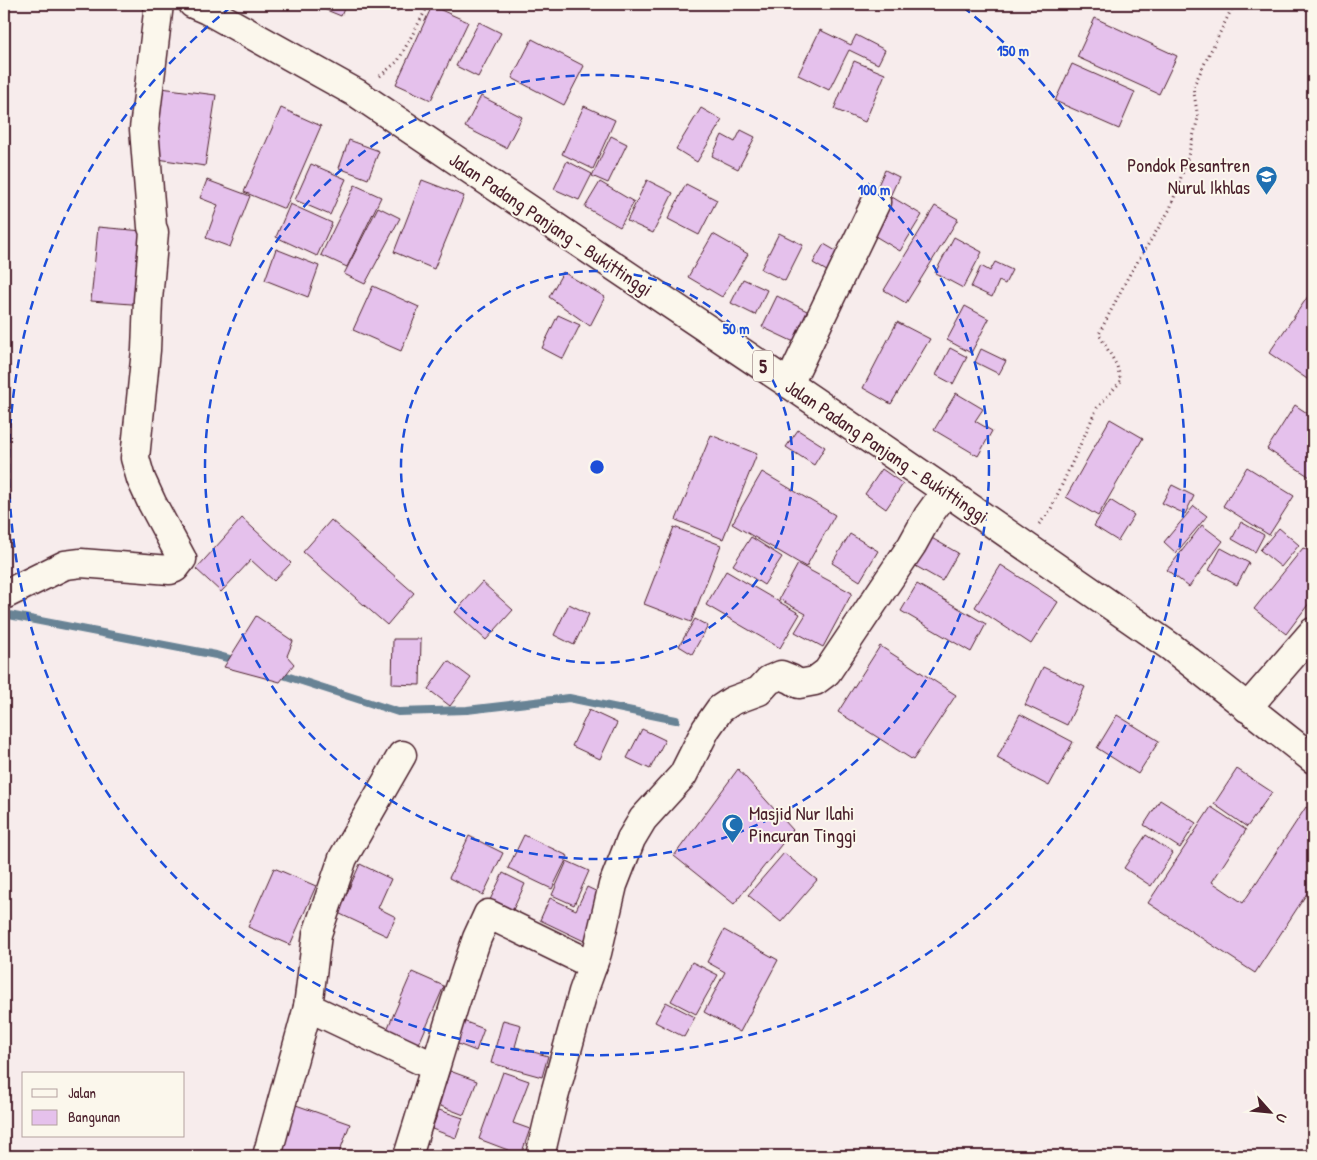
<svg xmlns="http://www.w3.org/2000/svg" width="1317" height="1160" font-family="'Patrick Hand',sans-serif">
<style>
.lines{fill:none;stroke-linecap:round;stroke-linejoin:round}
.stream{stroke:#688395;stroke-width:8}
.building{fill:#e5c1ec;stroke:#4a1f2b}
.minor-casing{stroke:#4a1f2b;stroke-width:31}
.highway-casing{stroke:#4a1f2b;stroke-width:31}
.path{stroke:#4a1f2b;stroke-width:3;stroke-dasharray:1 4;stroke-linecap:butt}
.minor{stroke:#fbf7ec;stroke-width:28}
.highway{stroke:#fbf7ec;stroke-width:28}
.ring{fill:none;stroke:#1d4ed8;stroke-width:2.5;stroke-dasharray:9 6}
.labels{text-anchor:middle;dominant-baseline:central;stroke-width:4;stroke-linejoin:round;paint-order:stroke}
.shield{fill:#fbf7ec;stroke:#7f6065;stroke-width:1}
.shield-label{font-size:18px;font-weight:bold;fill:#4a1f2b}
.poi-label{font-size:19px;fill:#4a1f2b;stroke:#fbf7ec;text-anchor:end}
.street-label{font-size:19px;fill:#4a1f2b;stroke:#fbf7ec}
.centre{fill:#1d4ed8;stroke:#fbf7ec;stroke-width:2.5}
.ring-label{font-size:15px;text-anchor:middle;font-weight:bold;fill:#1d4ed8;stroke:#fbf7ec;stroke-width:4;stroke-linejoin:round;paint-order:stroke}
</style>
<rect width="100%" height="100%" fill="#f7ecec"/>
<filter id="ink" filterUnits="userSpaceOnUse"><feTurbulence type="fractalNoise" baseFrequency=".02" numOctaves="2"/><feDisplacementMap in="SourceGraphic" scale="10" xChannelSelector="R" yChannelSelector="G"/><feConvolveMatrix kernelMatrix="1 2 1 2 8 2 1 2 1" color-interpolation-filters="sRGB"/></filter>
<g filter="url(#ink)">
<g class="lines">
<g class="stream">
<polyline points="9,615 216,655 237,661"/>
<polyline points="277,673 398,712 467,710 569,698 676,720"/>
</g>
</g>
<g class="building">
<polygon points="312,4 346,4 341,16"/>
<polygon points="376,4 400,4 398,11"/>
<polygon points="432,6 468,22 431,100 396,84"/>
<polygon points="1095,18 1177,56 1159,94 1077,57"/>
<polygon points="479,22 501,33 478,77 456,66"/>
<polygon points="820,30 851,45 856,35 885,50 878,64 849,50 829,90 798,75"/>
<polygon points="532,39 584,66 564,105 512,78"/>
<polygon points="854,61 885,74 865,122 834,109"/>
<polygon points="1072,64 1135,92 1119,129 1055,101"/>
<polygon points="161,88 216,95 205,166 151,158"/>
<polygon points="481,96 522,117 506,148 465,127"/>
<polygon points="584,106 615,120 593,169 562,154"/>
<polygon points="281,108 321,126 285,209 244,192"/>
<polygon points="701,108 722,120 697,162 676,149"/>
<polygon points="741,130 755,137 738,169 712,156 722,135 735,142"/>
<polygon points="611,136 627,144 608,183 592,176"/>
<polygon points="349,140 379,151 368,179 339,168"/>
<polygon points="567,161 592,174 579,200 554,189"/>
<polygon points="311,164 346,179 330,215 295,200"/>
<polygon points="885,170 899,177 887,203 873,196"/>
<polygon points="207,180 250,196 230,247 206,238 218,205 200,198"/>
<polygon points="422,180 464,196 434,269 394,252"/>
<polygon points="647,180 673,193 653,233 627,221"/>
<polygon points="600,182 634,202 620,227 585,207"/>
<polygon points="686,184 717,200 699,235 668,219"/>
<polygon points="355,185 381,197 347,267 321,255"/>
<polygon points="892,197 922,215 900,251 870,233"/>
<polygon points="290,204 332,223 317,256 276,237"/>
<polygon points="935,206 958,219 906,303 884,290"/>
<polygon points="378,207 400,218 365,284 344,274"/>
<polygon points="98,227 154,232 145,305 91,301"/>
<polygon points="779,233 803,245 785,281 761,269"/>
<polygon points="713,234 748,254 722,297 688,277"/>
<polygon points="954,237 982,252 963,288 935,273"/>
<polygon points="824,244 843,255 832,274 813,263"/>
<polygon points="276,249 319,266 308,297 265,280"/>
<polygon points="995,262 1012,270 1005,284 999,281 992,297 971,287 981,266 990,271"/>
<polygon points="563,272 605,297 590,326 549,297"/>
<polygon points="743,279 767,290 755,315 731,303"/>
<polygon points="373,286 419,307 401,351 353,330"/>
<polygon points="1313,289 1313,383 1269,353"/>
<polygon points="777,296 809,312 794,342 762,327"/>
<polygon points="965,306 989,319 971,353 947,340"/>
<polygon points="558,315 580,325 563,359 542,348"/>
<polygon points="897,322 930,339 891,404 863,388"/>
<polygon points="950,348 967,357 953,384 936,375"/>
<polygon points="981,349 1006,361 999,374 975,362"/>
<polygon points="956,393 983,409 975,421 992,431 978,456 934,430"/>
<polygon points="1295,405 1313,417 1313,479 1267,449"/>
<polygon points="1110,419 1143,438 1098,516 1066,497"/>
<polygon points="798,430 825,447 814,465 786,447"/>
<polygon points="711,435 757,454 723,539 676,520"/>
<polygon points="1247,467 1294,496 1269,535 1223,506"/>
<polygon points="882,469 903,484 886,509 865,494"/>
<polygon points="762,472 835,515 806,567 732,524"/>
<polygon points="1172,485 1194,496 1185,514 1162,503"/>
<polygon points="1110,500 1134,515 1118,541 1094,526"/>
<polygon points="1194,506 1207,516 1176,553 1164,542"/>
<polygon points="242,518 291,563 274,581 251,560 221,592 196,569"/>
<polygon points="331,520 414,593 387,625 303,552"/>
<polygon points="1241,522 1264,535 1255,552 1232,539"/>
<polygon points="1202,525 1223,541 1189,587 1167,570"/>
<polygon points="674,527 721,545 691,622 644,604"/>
<polygon points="1279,528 1299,545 1281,567 1260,550"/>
<polygon points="921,532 958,553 942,581 905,560"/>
<polygon points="850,534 878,551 860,581 832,563"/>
<polygon points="751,537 782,557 764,585 733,565"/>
<polygon points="1221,548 1249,563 1237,585 1209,570"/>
<polygon points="1303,548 1313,552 1313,598 1286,634 1254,609"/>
<polygon points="798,564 852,593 823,647 795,632 806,614 779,599"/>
<polygon points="1001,565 1058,602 1031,644 975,607"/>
<polygon points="726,571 800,614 780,648 706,605"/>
<polygon points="482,582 513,610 486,640 455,612"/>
<polygon points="917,584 986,624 971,652 901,611"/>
<polygon points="569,604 589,614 574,645 554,635"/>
<polygon points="256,616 293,641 287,656 294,664 280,682 224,667"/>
<polygon points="695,619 708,626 692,654 679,646"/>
<polygon points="393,639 421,639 420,685 392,684"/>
<polygon points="880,646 956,695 913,760 838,712"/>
<polygon points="448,661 471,678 450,706 428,689"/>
<polygon points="1043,667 1085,687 1067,725 1025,705"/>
<polygon points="589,710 617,723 600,759 572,746"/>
<polygon points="1020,714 1073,742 1049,786 997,758"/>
<polygon points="1117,715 1159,741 1138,774 1097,748"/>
<polygon points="642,729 665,740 650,769 627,758"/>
<polygon points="738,769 793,830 734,904 674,856"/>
<polygon points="1237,769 1272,792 1247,827 1214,804"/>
<polygon points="1160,800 1196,823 1180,848 1144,825"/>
<polygon points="1211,807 1246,830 1212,882 1243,903 1306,807 1313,811 1313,884 1255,973 1148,903"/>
<polygon points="524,835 568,856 552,889 508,868"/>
<polygon points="1146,835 1173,853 1151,886 1124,868"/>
<polygon points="469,836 503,853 483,895 449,878"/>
<polygon points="784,853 817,880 781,922 748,895"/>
<polygon points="567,861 589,871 574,905 552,895"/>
<polygon points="360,864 391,879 378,908 396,917 387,936 338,913"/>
<polygon points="274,868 316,886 290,945 248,927"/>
<polygon points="503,873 525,884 511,914 488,904"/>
<polygon points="587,887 606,896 584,941 540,920 550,898 576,910"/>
<polygon points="724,930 778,960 740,1032 704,1012 725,972 707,962"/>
<polygon points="692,962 718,975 696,1014 671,1001"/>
<polygon points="412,972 444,986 418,1046 386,1032"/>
<polygon points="666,1002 695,1017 684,1037 655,1022"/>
<polygon points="458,1019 484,1029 476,1051 450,1041"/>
<polygon points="503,1020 521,1025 515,1047 548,1056 542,1077 491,1063"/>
<polygon points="450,1071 477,1081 464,1115 438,1105"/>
<polygon points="503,1072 529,1081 513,1123 530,1129 521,1155 479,1139"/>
<polygon points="293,1104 350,1124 338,1156 300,1156 278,1149"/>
<polygon points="439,1110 463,1118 456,1138 432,1129"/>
</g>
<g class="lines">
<defs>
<g id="minor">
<polyline points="789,384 876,202"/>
<polyline points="4,595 65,565 81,563 170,570 175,568 182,559 152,503 141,479 135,458 146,350 148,300 154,232 152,227 144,129 159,4"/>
<polyline points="1247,708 1313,632"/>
<polyline points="402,755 343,858 317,934 308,1007 435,1067"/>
<polyline points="267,1156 308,1007"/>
<polyline points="408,1156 455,1003 477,938 488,914 593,965"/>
<polyline points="540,1156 554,1097 583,992 597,953 613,885 631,839 643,819 683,775 706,729 720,709 732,701 759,691 769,680 781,675 791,679 799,684 815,681 827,672 912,545 928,516 946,491"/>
</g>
<polyline id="highway" points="193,4 207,10 358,94 789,384 946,491 1171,647 1313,759"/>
</defs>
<use href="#minor" class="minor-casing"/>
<use href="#highway" class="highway-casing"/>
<g class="path">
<polyline points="380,76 398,61 429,4"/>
<polyline points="1039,524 1050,511 1097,408 1121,381 1117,366 1099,334 1128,277 1170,209 1187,160 1198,118 1193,87 1234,4"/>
</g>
<use href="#minor" class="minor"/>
<use href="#highway" class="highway"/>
</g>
</g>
<g class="ring">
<circle cx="597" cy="467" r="196"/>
<circle cx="597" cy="467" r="392"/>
<path d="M963 7A588 588 0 1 1 231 7"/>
</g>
<defs>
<symbol id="school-pin" viewBox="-11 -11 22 30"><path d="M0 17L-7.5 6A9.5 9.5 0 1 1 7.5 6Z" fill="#1f6fb2" stroke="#fbf7ec"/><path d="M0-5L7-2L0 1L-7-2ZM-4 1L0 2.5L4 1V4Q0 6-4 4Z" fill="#fff"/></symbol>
<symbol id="mosque-pin" viewBox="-11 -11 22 30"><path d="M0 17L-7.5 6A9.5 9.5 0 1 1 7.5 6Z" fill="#1f6fb2" stroke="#fbf7ec"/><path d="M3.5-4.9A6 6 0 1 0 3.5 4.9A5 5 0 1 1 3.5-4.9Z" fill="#fff"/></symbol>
</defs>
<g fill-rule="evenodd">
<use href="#school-pin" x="1254" y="164" width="25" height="34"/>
<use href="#mosque-pin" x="720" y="812" width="25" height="34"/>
</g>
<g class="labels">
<rect class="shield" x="753" y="350.5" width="20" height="31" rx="4"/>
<g class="shield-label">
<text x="763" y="366">5</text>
</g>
<g class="poi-label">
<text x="1250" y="165">Pondok Pesantren<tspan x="1250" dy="22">Nurul Ikhlas</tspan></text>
<text x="749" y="813" text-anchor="start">Masjid Nur Ilahi<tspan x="749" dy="22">Pincuran Tinggi</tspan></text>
</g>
<g class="street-label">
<text transform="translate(551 224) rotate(34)">Jalan Padang Panjang - Bukittinggi</text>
<text transform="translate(887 451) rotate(34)">Jalan Padang Panjang - Bukittinggi</text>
</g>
</g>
<circle cx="597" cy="467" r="8" class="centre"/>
<g class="ring-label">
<text x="1013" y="56">150 m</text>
<text x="874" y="195">100 m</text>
<text x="736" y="334">50 m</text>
</g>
<rect width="1317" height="1160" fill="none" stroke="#fbf7ec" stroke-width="20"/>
<rect x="10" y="10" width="1297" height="1140" fill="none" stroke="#4a1f2b" stroke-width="2" filter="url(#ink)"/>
<rect x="22" y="1072" width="162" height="65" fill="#fbf7ec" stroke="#b4a19f"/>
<rect x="32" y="1089" width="25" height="8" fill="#fbf7ec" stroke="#b4a19f"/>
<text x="68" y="1098" font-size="15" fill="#4a1f2b">Jalan</text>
<rect x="32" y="1110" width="25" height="15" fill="#e5c1ec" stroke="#b4a19f"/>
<text x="68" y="1122" font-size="15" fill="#4a1f2b">Bangunan</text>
<g transform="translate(1270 1112) rotate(117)" stroke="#fbf7ec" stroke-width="4" paint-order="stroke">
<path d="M0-4L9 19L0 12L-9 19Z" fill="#4a1f2b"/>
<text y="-8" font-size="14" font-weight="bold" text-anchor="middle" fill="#4a1f2b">U</text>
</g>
</svg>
